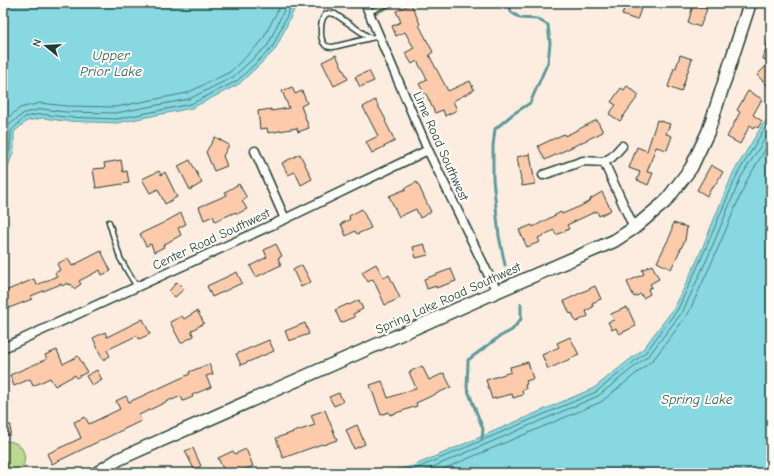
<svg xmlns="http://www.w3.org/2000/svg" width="774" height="476" font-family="'Comic Neue',sans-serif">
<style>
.green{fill:#bad991;stroke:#6c8b62}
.water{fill:#87d8e0;stroke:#5d9a9b}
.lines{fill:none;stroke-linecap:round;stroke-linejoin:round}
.shore{stroke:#497b79;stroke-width:1}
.stream{stroke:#5d9a9b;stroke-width:3}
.building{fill:#fdcbac;stroke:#1f3d34}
.lane-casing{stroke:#1f3d34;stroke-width:7}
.street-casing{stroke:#1f3d34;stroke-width:11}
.secondary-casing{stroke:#1f3d34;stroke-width:15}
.lane{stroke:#fdfcf7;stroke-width:4}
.street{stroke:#fdfcf7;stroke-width:8}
.secondary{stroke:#fdfcf7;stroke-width:12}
.labels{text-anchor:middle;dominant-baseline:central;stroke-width:4;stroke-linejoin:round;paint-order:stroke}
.street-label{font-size:13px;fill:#1f3d34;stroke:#fdfcf7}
.water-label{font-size:14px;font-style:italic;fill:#345c56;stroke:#fdfcf7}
</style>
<rect width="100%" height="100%" fill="#fdede0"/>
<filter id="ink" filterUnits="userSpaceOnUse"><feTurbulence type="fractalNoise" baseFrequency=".025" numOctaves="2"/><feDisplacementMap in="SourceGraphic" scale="8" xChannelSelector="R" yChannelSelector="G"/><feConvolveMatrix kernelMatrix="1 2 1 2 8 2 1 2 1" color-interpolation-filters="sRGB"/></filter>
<g filter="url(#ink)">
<g class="green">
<polygon points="371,3 399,3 376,14"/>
<path d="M 6,441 C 28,441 31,469 13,473 C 10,474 6,473 3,473 L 3,442 Z"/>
</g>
<g class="water">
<polygon points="3,3 295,3 294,10 275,50 239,84 192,108 117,123 65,121 42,118 27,121 14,132 14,150 3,180"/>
<polygon points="771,116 771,473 379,473 413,466 594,388 643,349 675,307 699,256 733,173 763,124"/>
</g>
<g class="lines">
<g class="shore">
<polyline points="3,122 20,108 40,103 66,106 116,107 187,93 230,72 262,41 280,6 280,3"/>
<polyline points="3,154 5,148 6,129 9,125 24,113 42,109 66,112 116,113 189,99 233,77 268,45 285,8 286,3"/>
<polyline points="3,168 10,149 11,131 25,117 41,114 65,117 117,119 191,104 237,81 272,48 290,9 291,3"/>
<polyline points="398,473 415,469 596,392 646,352 678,309 702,257 737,175 766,126 771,122"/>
<polyline points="419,473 598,396 649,355 683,311 707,259 741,177 771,129"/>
<polyline points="434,473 601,402 653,360 688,314 712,262 747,180 771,140"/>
</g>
<g class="stream">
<polyline points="505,265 499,236 493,179 493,146 495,129 513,114 530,103 548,62 550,43 548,25 537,19 520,18 511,12 509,3"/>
<polyline points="482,439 483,429 467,388 468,360 499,337 512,330 521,319 521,304"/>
</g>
</g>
<g class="building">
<polygon points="626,3 643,3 637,20 622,15"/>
<polygon points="411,4 420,24 419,25 433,52 429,55 448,91 470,81 474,90 453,101 457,110 445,116 443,110 435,113 426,94 425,94 419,84 427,79 417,61 412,64 405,53 414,48 405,32 396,36 392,26 401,22 396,11"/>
<polygon points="693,5 707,9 700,27 688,23"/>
<polygon points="769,37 771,37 771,89 757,75 771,61 763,59"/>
<polygon points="336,55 348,79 334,86 322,62"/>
<polygon points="680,55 692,59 681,92 668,87 674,68 676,68"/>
<polygon points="369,71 374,81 360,87 355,77"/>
<polygon points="627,86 639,95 620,121 609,114 616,105 611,102 621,88 624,90"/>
<polygon points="292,87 295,94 302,91 307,103 301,106 309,128 298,132 297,128 268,133 267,128 260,129 258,111 271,109 271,111 289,108 282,91"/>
<polygon points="748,91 762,99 753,115 762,121 758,128 755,126 754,128 750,125 740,144 727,137 740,112 737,110"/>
<polygon points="375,100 386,120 385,121 395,141 372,153 366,142 378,136 363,107"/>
<polygon points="597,120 603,132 545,160 538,146 564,134 565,136"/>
<polygon points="657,120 670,124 666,134 672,136 667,150 656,147 647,172 653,173 648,185 637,180 640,172 629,168 637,147 647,151"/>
<polygon points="215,137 229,145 223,156 227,166 214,171 206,152"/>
<polygon points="300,154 312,179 301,185 295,172 288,175 282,163"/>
<polygon points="530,154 535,184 522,186 517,157"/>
<polygon points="121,160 123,172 127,171 129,183 96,188 93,169 105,168 104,163"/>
<polygon points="190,160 202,183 190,190 178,166"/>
<polygon points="711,165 723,172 713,188 712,187 707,196 697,190"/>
<polygon points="159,171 161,175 165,172 177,197 165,204 158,189 150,193 142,179"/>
<polygon points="417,182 431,212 420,218 416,209 399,217 389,196 406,189 405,188"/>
<polygon points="239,184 247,198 242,201 247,209 237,214 236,212 215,221 213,216 204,220 199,207 227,195 225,192"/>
<polygon points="602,192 611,210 599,216 597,211 567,225 569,229 556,235 554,230 538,238 540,242 527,247 519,230 532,225 533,227 561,212 562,214 581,206 591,200 590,199"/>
<polygon points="362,209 371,228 357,234 355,231 346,236 341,224 350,219 349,216"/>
<polygon points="181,213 186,224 178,228 181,235 163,245 164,247 154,252 151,244 146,246 140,234 163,223"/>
<polygon points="673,223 687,227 685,240 671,269 657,262 671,234"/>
<polygon points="276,244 282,256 278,258 281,265 256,277 250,266 267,257 264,250"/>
<polygon points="424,244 428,255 416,258 413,247"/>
<polygon points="101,251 111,271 102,275 100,270 79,281 81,284 74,289 71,284 69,285 68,283 62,286 61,284 31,296 32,299 9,308 3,292 34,279 37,285 57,276 55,273 60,270 57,264 68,258 72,266"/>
<polygon points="376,264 384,278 389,275 400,298 385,305 373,279 368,282 362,272"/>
<polygon points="302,265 311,282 301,287 293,270"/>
<polygon points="652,265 659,279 650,284 652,287 648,289 650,294 643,298 641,294 634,297 627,282 644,274 642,270"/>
<polygon points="451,269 456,281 436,288 436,286 427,289 424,279"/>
<polygon points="237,272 242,283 212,297 207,286"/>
<polygon points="177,282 184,289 175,297 169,291"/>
<polygon points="595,286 601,299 592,303 593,307 586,311 588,316 576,322 572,313 570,314 564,301"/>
<polygon points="359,300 363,309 353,314 355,317 341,323 335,310 348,304 349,305"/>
<polygon points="627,307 636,326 619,334 616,328 612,330 608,322 614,320 611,314"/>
<polygon points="197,311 204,323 191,331 194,336 181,343 170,322 182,316 184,319"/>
<polygon points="143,319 150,334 139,339 138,335 107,350 110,356 103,360 93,338 105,332 107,337"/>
<polygon points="305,323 309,334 289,341 285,331"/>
<polygon points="570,337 579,355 548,369 542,355 559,347 557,343"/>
<polygon points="269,340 274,351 241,365 236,354"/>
<polygon points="57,350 63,364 78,356 87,372 76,378 75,375 55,386 50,378 33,386 30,379 14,386 10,375 47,359 45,355"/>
<polygon points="528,362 533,379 526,381 527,384 525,385 526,389 522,390 523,395 513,398 512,394 492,399 486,380 511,372 510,367"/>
<polygon points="209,364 213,374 206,376 211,387 192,395 193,397 183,401 181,396 172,400 172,399 139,415 141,421 52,464 47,454 81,438 74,422 85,417 89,424 120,409 116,401 126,396 129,402 190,374 189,372"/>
<polygon points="422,366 429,380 444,373 451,387 416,403 417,406 390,415 389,412 381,415 370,385 382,381 388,398 416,388 409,372"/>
<polygon points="97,370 102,380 92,386 86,376"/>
<polygon points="339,393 343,402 334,406 329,397"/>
<polygon points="325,410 337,440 323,445 322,444 283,458 276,438 315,425 311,415"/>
<polygon points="3,425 11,425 10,435 3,435"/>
<polygon points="357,425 365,444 354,449 346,430"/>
<polygon points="193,448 201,466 194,469 185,451"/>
<polygon points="246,449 253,466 238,473 225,473 218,458 233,451 235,454"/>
</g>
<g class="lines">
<defs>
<g id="lane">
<polyline points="369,12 389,3"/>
<path d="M 370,38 L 335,14 C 333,14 331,13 329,13 C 319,15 319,39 325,45 C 327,47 330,47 333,47 L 379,36"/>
<polyline points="109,222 120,258 129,274 137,287"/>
</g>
<g id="street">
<polyline points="367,8 428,150 492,282 498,291"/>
<polyline points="255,151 285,219"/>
<polyline points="604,162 634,228"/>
<polyline points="543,175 583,161 604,162 612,157 622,146"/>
<polyline points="3,348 285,219 428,150"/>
</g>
<polyline id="secondary" points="97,473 119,459 498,291 614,241 634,228 665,202 691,168 708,132 750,3"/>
</defs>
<use href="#lane" class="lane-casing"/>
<use href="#street" class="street-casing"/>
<use href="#secondary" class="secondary-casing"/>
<use href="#lane" class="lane"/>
<use href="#street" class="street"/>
<use href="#secondary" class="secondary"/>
</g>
</g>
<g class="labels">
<g class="street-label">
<text transform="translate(441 146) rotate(66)">Lime Road Southwest</text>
<text transform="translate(211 239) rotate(-25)">Center Road Southwest</text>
<text transform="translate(448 298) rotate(-24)">Spring Lake Road Southwest</text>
</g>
<g class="water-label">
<text x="111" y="55">Upper<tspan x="111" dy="16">Prior Lake</tspan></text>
<text x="697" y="399">Spring Lake</text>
</g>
</g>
<rect width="774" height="476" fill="none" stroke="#fdfcf7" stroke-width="16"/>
<rect x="8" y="8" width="758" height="460" fill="none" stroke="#1f3d34" stroke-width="1.5" filter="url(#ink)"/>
<g transform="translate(46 46) rotate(288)" stroke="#fdfcf7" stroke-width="3" paint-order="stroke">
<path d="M0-3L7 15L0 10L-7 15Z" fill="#1f3d34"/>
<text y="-6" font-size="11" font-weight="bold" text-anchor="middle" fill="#1f3d34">N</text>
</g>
</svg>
